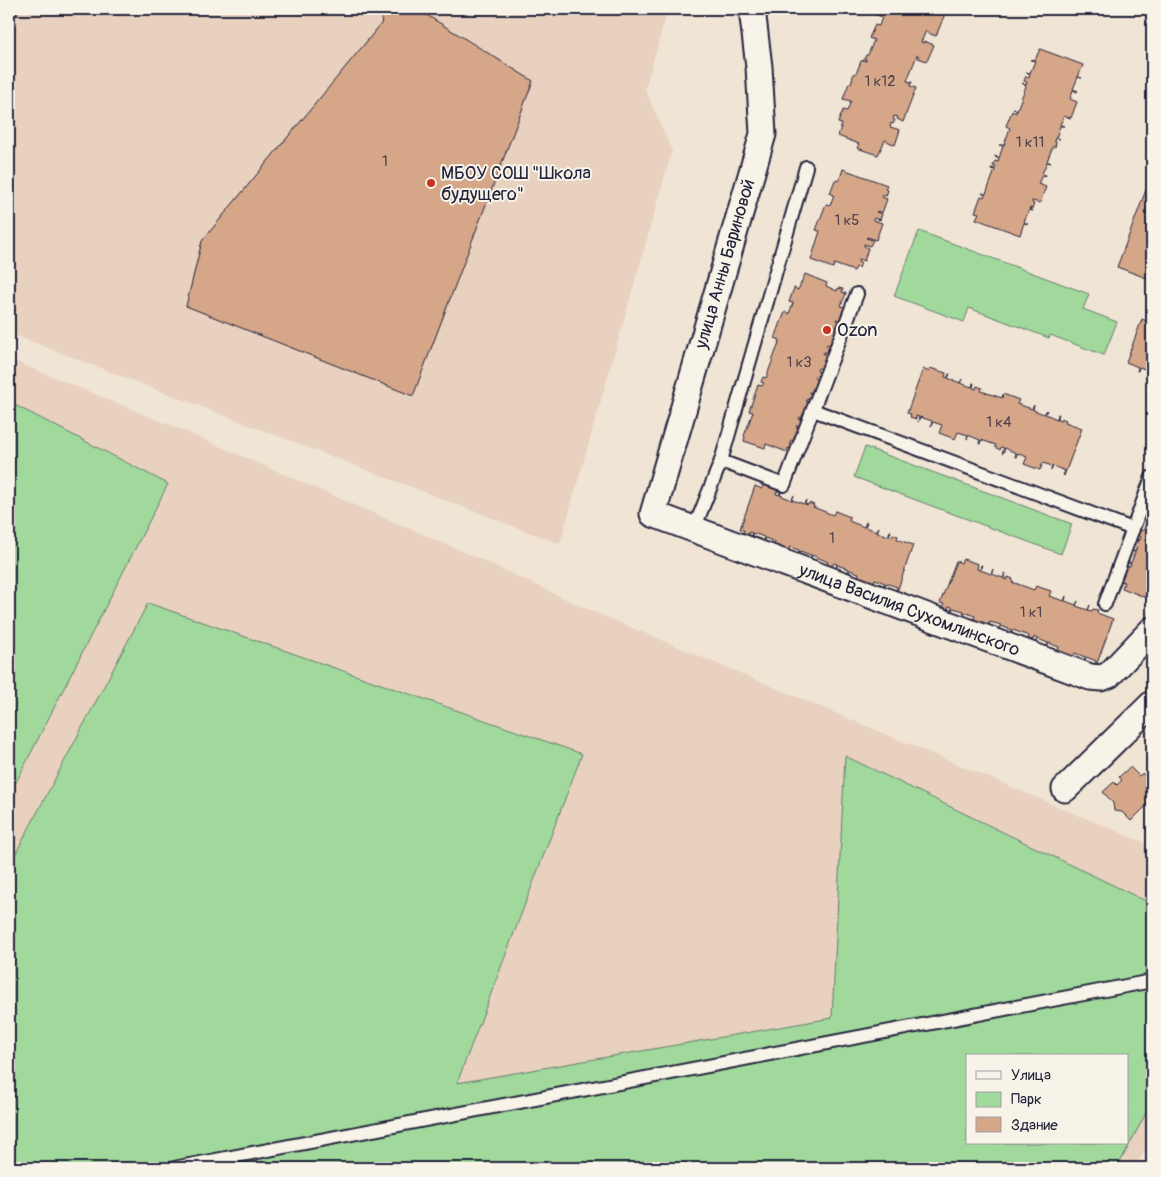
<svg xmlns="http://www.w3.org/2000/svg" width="1161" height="1177" font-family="Pangolin,sans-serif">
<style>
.built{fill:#e8d1be;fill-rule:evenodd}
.green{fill:#a1d99d;stroke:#627e6c;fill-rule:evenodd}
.building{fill:#d6a689;stroke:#22223b}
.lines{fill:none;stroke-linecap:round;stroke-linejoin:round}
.service-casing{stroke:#22223b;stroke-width:16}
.minor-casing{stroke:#22223b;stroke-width:29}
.service{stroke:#f7f3e8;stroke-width:12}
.minor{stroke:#f7f3e8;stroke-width:25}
.poi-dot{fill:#c8321e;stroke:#f7f3e8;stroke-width:2}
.labels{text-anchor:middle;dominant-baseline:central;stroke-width:4;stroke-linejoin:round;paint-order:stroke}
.number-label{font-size:15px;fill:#4f434e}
.poi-label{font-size:18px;fill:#22223b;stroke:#f7f3e8;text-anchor:start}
.street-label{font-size:18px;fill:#22223b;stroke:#f7f3e8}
</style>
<rect width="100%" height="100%" fill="#f0e4d5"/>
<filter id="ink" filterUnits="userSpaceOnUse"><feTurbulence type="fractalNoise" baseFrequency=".02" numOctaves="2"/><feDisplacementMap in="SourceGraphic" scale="10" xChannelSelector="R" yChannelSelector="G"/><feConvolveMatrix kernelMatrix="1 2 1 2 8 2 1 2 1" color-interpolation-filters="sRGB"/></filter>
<g filter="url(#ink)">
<g class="built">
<polygon points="9,9 668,9 645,89 672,151 560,544 9,333"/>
<path d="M 9,359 L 177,428 L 475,557 L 592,611 L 1152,846 L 1152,1137 L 1135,1168 L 9,1168 ZM 967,1056 L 1127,1056 L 1127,1143 L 967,1143 Z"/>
</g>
<g class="green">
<polygon points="919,231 1089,294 1083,309 1117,322 1104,355 1050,335 1049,338 969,308 964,322 894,296"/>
<polygon points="9,402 168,484 9,796"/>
<polygon points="865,447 1072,524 1061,554 854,477"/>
<path d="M 148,603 L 582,754 L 457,1083 L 832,1018 L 845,756 L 1152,904 L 1152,1102 L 1117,1168 L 9,1168 L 9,866 ZM 967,1056 L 1127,1056 L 1127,1143 L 967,1143 Z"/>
</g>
<g class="building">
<polygon points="384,9 417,9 533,81 413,396 186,306 202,241 381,24"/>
<polygon points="877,9 947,9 936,36 928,33 928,32 926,31 921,42 924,43 924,41 934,45 927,61 918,58 919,56 917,55 907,81 912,82 910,86 916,88 903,122 897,119 898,117 894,116 893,119 895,120 893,124 891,123 890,127 900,130 895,145 885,140 878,155 857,148 859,144 838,136 842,124 838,123 843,110 847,111 851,101 843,99 849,83 851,83 854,73 856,74 861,61 862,61 863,60 866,61 866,59 864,59 866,55 868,55 874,40 869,38 875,25 879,26 882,17 875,14"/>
<polygon points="1040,49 1083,65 1078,77 1082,78 1078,77 1073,89 1078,91 1077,92 1073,90 1070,99 1077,102 1071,118 1064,116 1060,125 1064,126 1060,126 1056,138 1060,139 1055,138 1054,141 1056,142 1055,147 1053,146 1047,161 1051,163 1047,162 1042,174 1046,175 1046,176 1042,175 1038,184 1046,187 1040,203 1032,201 1032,203 1034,204 1032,209 1030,208 1029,209 1033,211 1029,210 1024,222 1028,224 1024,223 1020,235 976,219 979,213 975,212 981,196 984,197 985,195 982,193 986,194 995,170 990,169 991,168 995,169 996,167 993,166 995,161 998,162 999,159 995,157 995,156 999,158 1003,146 999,145 1004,145 1010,128 1006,126 1012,111 1016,113 1017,110 1013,108 1017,110 1026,86 1022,83 1026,85 1027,82 1024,81 1026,76 1029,77 1030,74 1026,72 1030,73 1035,61 1030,60 1031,59 1035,60"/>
<polygon points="843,169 887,185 885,189 888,190 886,196 883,195 882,197 887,199 882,213 877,211 876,212 882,214 880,220 874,218 873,220 882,223 876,240 867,237 866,238 873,240 870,246 864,244 864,246 868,248 864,261 859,259 858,262 861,263 859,268 856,267 854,271 834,264 833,268 811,260 820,231 816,230 826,204 830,205 834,195 830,193 835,180 839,181"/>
<polygon points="1152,174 1152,280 1117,267"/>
<polygon points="805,274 827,283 826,286 837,291 838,288 843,289 842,292 846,293 841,306 846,307 841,321 836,319 836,320 841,323 839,329 833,326 833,328 840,331 834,347 827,344 826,346 832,348 830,354 824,352 823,354 828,356 823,369 818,368 817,371 820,372 818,377 815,375 814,378 819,380 814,393 809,392 809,393 815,395 813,401 807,399 806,401 813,404 807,420 800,417 799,419 804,421 802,427 797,425 796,427 801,428 796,442 791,440 790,444 793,445 791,449 788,448 787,452 766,444 765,448 744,441 745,437 744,436 753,412 749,411 758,385 762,386 764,383 761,382 763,377 766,378 780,340 775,338 785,312 789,314 793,303 789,302 794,288 798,290"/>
<polygon points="1150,318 1152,318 1152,372 1150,376 1151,371 1139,367 1138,371 1137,371 1138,367 1126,362 1142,319 1149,322"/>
<polygon points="930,368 946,373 945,377 947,378 949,374 950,374 948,378 960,383 962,379 960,383 972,387 973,383 974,383 973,388 976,389 977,386 982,388 981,391 1002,398 1003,394 1019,400 1017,404 1032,409 1034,405 1033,410 1044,414 1047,410 1045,414 1057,419 1058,414 1059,414 1057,419 1061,420 1061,418 1066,420 1065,422 1082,428 1064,476 1063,475 1065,471 1053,466 1051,471 1051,470 1052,466 1043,463 1040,470 1024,464 1027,457 1017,453 1016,457 1015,457 1016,453 1005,448 1003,453 1002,453 1004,448 1001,447 1000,450 995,447 996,445 981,440 980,444 979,444 980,440 968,435 967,439 968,435 958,432 955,439 939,433 942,425 933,422 931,426 932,421 920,417 918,422 919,417 916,416 916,419 910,417 911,414 907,413 923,369 929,372"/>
<polygon points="763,484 778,490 776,494 779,495 781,490 782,491 780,495 792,500 794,495 792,500 804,504 806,500 805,504 808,505 809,503 814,505 813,507 833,515 835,511 850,517 849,521 864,527 866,522 867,522 865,527 876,531 879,527 877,532 888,536 890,531 891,531 889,536 891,537 893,534 898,536 897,539 913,545 897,592 896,591 897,587 886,583 884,587 883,587 885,583 875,579 872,586 856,581 859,573 850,570 848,574 847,574 849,569 837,565 836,569 837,564 834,563 832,566 827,565 828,562 812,555 811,560 810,560 811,555 800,551 798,555 797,555 799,550 790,547 787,555 772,549 775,542 765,538 763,542 764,537 753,533 751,538 750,538 752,533 749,532 748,535 743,533 744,530 740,529 755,486 762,489"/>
<polygon points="1152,493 1152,600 1122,588 1124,582 1120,581 1125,566 1129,567 1131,564 1126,562 1131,563 1135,552 1131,550 1135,552 1139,540 1135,539 1140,540 1141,537 1138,536 1140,530 1143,531 1151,510 1147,508"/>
<polygon points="963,559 978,564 977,569 980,570 981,565 982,565 980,570 991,574 993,569 992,574 1003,578 1005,573 1006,574 1004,579 1007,580 1008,577 1013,579 1012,582 1034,590 1036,586 1051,591 1049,596 1064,601 1066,596 1065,601 1076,605 1078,601 1076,606 1088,610 1090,605 1088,610 1092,611 1093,609 1098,610 1097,613 1113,619 1096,666 1095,665 1096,661 1086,657 1084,661 1085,657 1075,653 1072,660 1057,654 1059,647 1049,643 1047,647 1048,643 1038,639 1036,644 1035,643 1037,639 1034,637 1033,640 1028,639 1029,636 1013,630 1011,634 1010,634 1012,630 1001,626 1000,630 1001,625 990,622 987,629 972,623 975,616 964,612 963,617 964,611 953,608 951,612 952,607 949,606 948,609 943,607 944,604 940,603 956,561 961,563"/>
<polygon points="1130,767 1139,776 1141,774 1145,774 1150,779 1150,783 1148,785 1152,790 1152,800 1131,821 1122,812 1114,811 1113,803 1103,792 1114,782 1117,785 1122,780 1119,777"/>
</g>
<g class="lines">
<defs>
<g id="service">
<polyline points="9,11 11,9"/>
<polyline points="813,410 1133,529"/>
<polyline points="721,461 784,485 857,294"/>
<polyline points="694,529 721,461 806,167"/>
<polyline points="1105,604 1152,477"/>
<polyline points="174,1168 1152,981"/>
</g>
<g id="minor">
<path id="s1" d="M 752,9 L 759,67 L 763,134 L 653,514 L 1090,677 L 1101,678 L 1109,675 L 1152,630"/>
<polyline points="1065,789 1152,704"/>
</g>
</defs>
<use href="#service" class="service-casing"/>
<use href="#minor" class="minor-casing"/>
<use href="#service" class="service"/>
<use href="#minor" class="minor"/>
</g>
</g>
<g class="poi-dot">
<circle cx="431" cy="183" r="5"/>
<circle cx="827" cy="330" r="5"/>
</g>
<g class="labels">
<g class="number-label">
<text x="880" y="81">1 к12</text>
<text x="1030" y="142">1 к11</text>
<text x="385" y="161">1</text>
<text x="847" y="220">1 к5</text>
<text x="799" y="362">1 к3</text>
<text x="999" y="422">1 к4</text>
<text x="832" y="538">1</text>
<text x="1031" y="612">1 к1</text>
</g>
<g class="poi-label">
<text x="441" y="173">МБОУ СОШ "Школа<tspan x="441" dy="21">будущего"</tspan></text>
<text x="837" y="330">Ozon</text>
</g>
<g class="street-label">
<text transform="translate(725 264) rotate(-74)">улица Анны Бариновой</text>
<text stroke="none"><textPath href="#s1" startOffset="795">улица Василия Сухомлинского</textPath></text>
</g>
</g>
<rect width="1161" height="1177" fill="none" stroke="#f7f3e8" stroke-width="30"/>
<rect x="15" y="15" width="1131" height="1147" fill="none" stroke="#22223b" stroke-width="2" filter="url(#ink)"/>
<rect x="966" y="1054" width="162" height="90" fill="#f7f3e8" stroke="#a29fa3"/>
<rect x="976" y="1071" width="25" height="8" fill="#f7f3e8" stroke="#a29fa3"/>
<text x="1011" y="1080" font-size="15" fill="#22223b">Улица</text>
<rect x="976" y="1092" width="25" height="15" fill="#a1d99d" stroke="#a29fa3"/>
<text x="1011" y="1104" font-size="15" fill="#22223b">Парк</text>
<rect x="976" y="1117" width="25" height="15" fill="#d6a689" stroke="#a29fa3"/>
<text x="1011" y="1130" font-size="15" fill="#22223b">Здание</text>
</svg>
